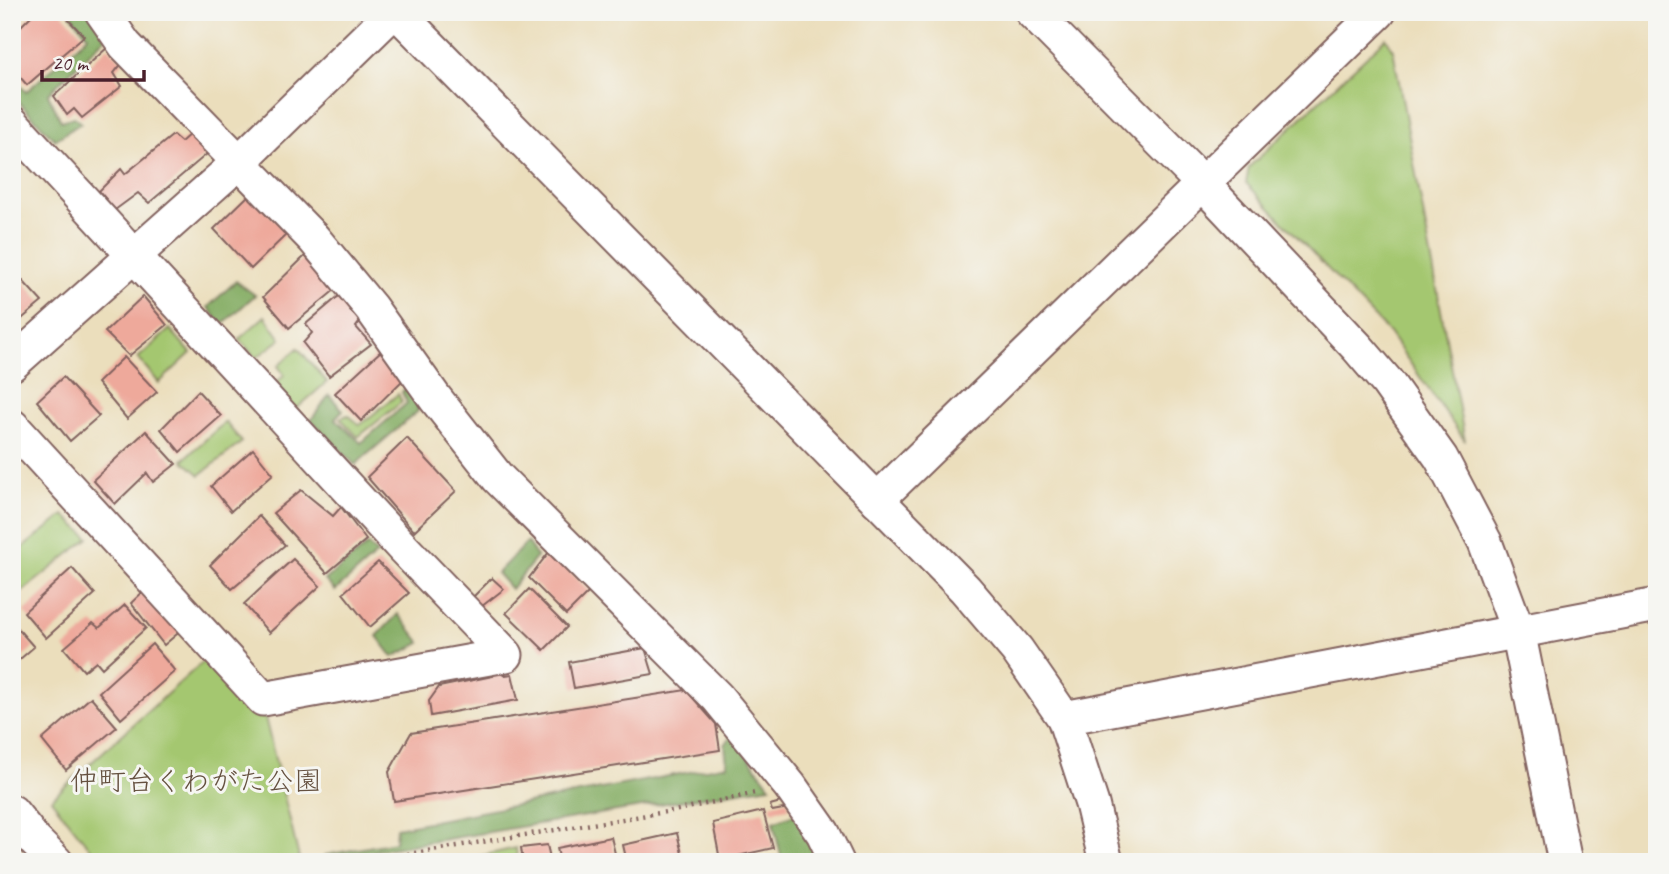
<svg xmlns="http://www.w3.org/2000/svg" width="1669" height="874" font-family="Caveat,'Klee One',sans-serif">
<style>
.green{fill:#a4c770;stroke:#77734e;stroke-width:2}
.forest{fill:#83ac62;stroke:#666646;stroke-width:2}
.building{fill:#eea99b}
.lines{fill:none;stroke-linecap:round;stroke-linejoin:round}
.minor-casing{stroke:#82625e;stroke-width:37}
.path{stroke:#82625e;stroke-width:4.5;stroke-dasharray:2 5;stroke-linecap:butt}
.minor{stroke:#fff;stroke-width:33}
.labels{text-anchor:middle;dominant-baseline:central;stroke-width:6;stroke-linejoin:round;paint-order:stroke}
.park-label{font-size:28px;fill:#655140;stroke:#f6f6f2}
</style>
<rect width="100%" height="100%" fill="#f6f6f2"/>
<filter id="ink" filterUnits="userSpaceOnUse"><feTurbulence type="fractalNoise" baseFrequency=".0143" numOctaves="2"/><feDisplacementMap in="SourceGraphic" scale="14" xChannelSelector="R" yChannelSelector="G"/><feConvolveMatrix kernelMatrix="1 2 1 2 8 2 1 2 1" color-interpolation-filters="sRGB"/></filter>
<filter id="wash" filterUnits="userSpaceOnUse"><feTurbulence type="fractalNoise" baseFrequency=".00686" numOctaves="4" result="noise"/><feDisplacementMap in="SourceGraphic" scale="28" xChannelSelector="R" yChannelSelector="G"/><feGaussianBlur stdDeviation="1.57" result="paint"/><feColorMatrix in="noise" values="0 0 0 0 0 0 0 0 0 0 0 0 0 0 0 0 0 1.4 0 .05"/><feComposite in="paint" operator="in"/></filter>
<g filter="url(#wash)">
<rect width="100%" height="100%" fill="#ebdebc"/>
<g class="green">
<polygon points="1386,38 1393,49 1465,441 1389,333 1246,183 1249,167"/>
<polygon points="265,316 281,339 256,358 239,339"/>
<polygon points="170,329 191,353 159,383 138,358"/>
<polygon points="298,348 327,382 295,410 275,385 284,375 278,366"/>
<polygon points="398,394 402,402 358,437 340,418 348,415 360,425"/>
<polygon points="225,422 242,442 200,475 183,460"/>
<polygon points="64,515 89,538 12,600 12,556"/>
<polygon points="208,657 263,709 300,862 101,862 51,799"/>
<polygon points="516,848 517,856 493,862 473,862 472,858"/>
</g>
<g class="forest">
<polygon points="75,12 88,12 106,37 48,94 61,121 74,117 81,123 55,140 12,95 12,75 26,92 88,36 71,15"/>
<polygon points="236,281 255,295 222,325 208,307"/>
<polygon points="407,387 417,396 418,411 355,465 311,420 329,395 343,410 335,418 361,443 407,403 402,392"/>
<polygon points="527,542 537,557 511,589 497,573"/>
<polygon points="368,545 377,554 335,591 325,580"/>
<polygon points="398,614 421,643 393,657 377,636"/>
<polygon points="732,735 770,786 325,859 325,855 395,842 396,828 727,765 725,745"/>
<polygon points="794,814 823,857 804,862 778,862 782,860 773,822"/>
</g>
<g id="blocks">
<g class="building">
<polygon points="35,12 61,12 84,36 27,85 12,68 12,35"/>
<polygon points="108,47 123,62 114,73 122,86 82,118 74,109 67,115 54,96"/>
<polygon points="190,134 207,154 149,203 138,193 115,210 99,191 121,169 125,174 173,135 181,142"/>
<polygon points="250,194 288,233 251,269 214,229"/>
<polygon points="305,256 336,289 289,328 263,297"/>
<polygon points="12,269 42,302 12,327"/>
<polygon points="340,295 362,319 356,327 371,344 329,376 303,343 312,333 306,324"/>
<polygon points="143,296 167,325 129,356 105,332"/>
<polygon points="382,350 405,378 361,421 335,393"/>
<polygon points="124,357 157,392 127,419 97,383"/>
<polygon points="63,377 99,416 70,441 37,401"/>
<polygon points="198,391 221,416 180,452 161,429"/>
<polygon points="146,431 176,464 153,482 147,473 115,504 93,480"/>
<polygon points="407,438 456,491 414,531 367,477"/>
<polygon points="253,449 273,474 231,511 211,486"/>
<polygon points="301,490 333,516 341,507 366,540 327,573 273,513"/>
<polygon points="259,516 285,545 232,589 210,565"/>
<polygon points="549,552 590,591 566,615 529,578"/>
<polygon points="293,559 320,586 269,633 244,604"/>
<polygon points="378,562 409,593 370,627 343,593"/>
<polygon points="72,568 95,594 46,638 24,612"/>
<polygon points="492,578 504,589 477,610 471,599"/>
<polygon points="146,589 183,629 164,645 131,603"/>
<polygon points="529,589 567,627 544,650 506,613"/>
<polygon points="125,605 146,628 102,668 96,661 84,671 64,648 93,623 99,628"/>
<polygon points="12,622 34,647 12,666"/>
<polygon points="152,644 175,671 121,719 99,692"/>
<polygon points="645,648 653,674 574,688 569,662"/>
<polygon points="505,665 505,675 512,674 518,700 431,716 429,701 439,687 493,676 491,668"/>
<polygon points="686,690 716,724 720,750 394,801 389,772 411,733"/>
<polygon points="91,697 117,727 66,770 42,740"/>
<polygon points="788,800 789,808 772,811 770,805"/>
<polygon points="763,811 773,848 720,860 713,823"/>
<polygon points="677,833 684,862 627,862 623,845"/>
<polygon points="611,837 617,862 560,862 557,848"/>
<polygon points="547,845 551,862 523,862 521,848"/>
</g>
</g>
</g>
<g filter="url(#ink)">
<use href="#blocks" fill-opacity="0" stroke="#82625e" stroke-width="2"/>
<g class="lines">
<defs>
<g id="minor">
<polyline points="102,12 125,45 314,239 371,308 435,398 498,478 717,697 790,786 823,833 837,862"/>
<polyline points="397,12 965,589 1017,650 1064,718 1092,804 1106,862"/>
<polyline points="1032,12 1202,183 1357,347 1387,382 1441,458 1485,542 1518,631 1565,862"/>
<polyline points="12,123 404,549 506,655 263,699 12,426"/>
<polyline points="12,364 238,163 393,12"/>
<polyline points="877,500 1379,12"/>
<polyline points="1064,718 1657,605"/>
<polyline points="12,812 35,841 56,862"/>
</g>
</defs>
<use href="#minor" class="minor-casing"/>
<polyline class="path" points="359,862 678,810 755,793"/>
<use href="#minor" class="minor"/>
</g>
</g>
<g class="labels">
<g class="park-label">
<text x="196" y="780">仲町台くわがた公園</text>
</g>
</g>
<rect width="1669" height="874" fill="none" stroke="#f6f6f2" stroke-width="42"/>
<path d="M42 70v10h102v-10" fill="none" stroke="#4a1f2b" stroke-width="3.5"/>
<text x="52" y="70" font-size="21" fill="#4a1f2b" stroke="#f6f6f2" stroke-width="5" paint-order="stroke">20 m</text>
</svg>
